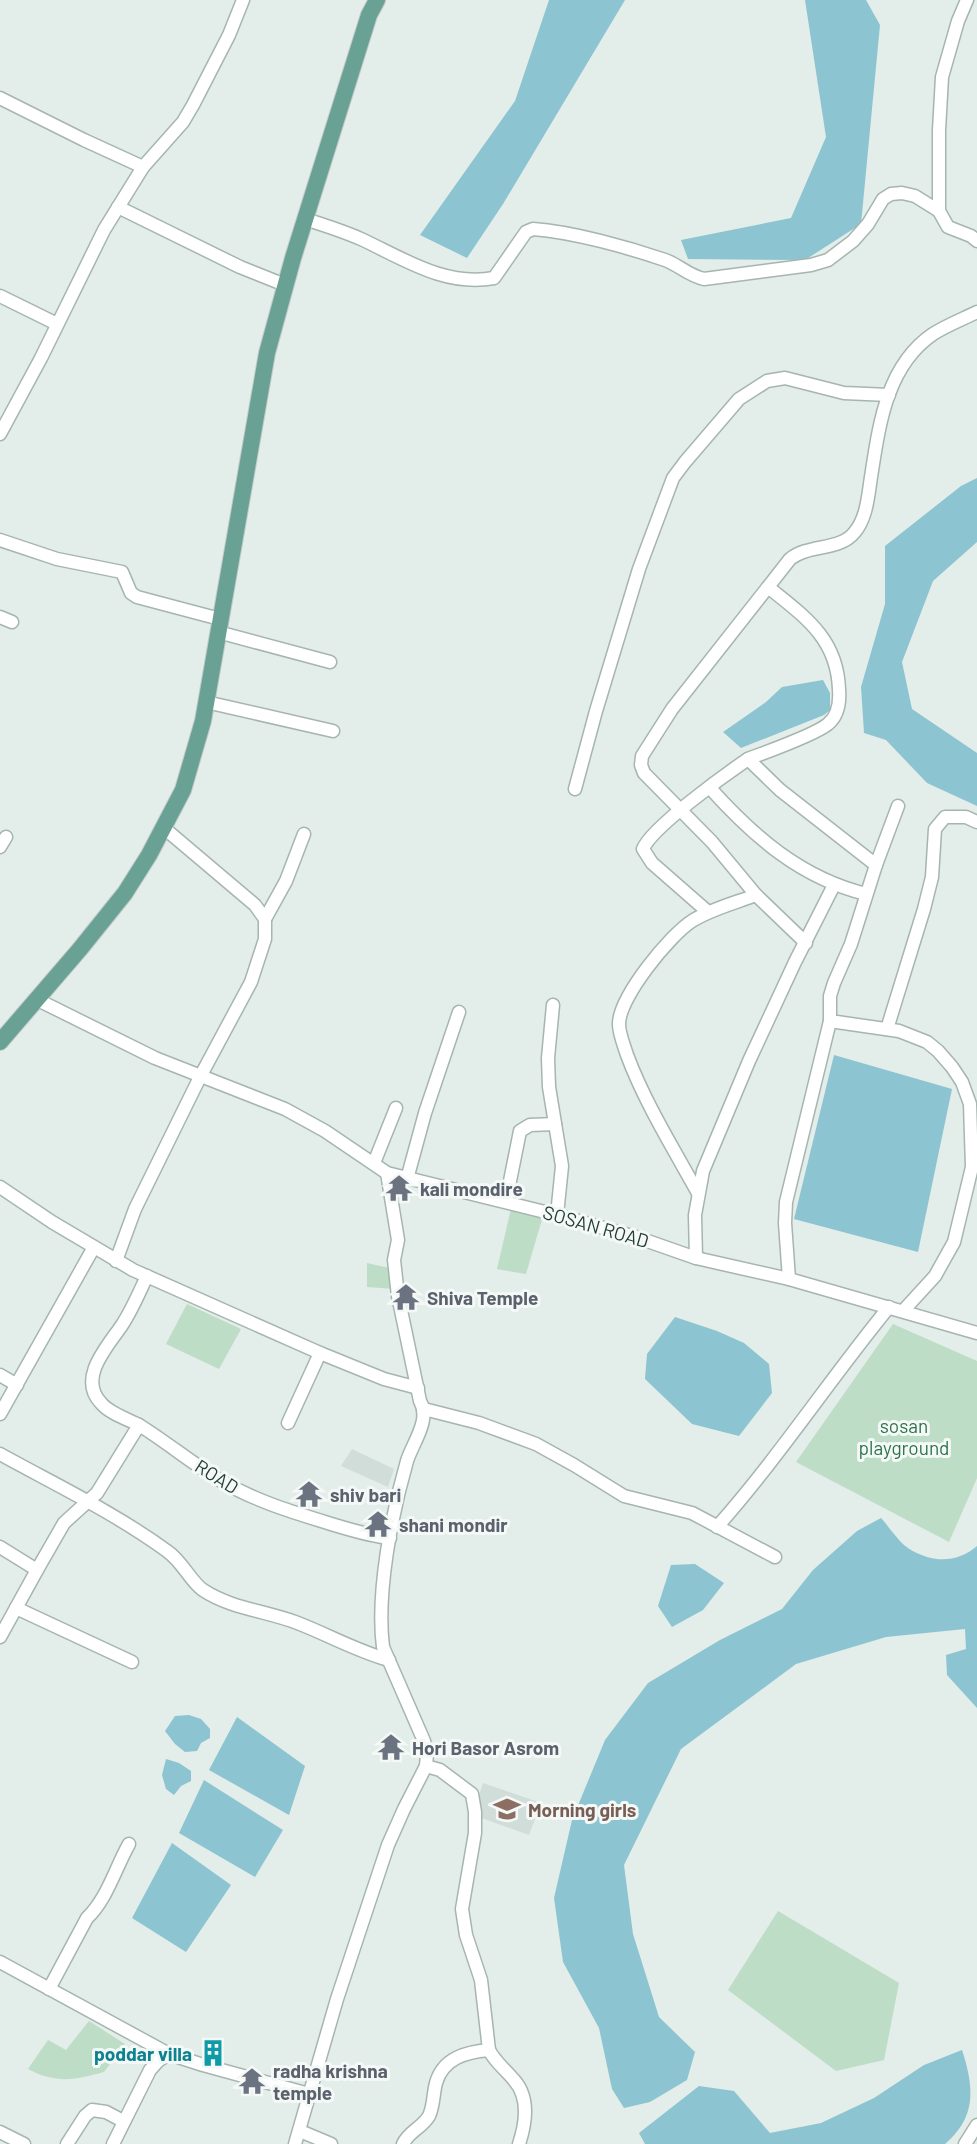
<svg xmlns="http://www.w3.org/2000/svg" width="977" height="2144" font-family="Barlow,sans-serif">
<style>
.built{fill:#d1ddd8}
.green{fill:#bdddc6}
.water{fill:#8dc4d1}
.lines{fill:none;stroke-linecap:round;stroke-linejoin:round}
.minor-casing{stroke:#a6b5b0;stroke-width:15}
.major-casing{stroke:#c1c9c7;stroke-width:18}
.minor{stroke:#fff;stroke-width:12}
.major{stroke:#69a194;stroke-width:16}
.labels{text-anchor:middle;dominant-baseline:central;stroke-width:6;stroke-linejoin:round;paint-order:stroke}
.worship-label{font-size:19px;font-weight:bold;fill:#5b616d;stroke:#f4f9f7;text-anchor:start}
.street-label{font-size:19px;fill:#233e37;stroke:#f4f9f7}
.park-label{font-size:19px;fill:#2e744b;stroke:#f4f9f7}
.education-label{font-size:19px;font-weight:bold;fill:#785e54;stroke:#f4f9f7;text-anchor:start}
.culture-label{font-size:19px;font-weight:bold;fill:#0d838f;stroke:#f4f9f7;text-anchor:end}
</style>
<rect width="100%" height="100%" fill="#e3ede9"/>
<g class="built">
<polygon points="352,1449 394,1469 388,1487 341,1466"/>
<polygon points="483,1783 541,1803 529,1835 473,1815"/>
</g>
<g class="green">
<polygon points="511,1209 543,1216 526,1274 497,1269"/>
<polygon points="367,1263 389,1268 395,1289 367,1287"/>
<polygon points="187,1304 241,1329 219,1369 166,1344"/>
<polygon points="893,1324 977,1361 977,1478 949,1542 796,1462"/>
<polygon points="778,1911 899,1983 884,2060 836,2071 728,1990"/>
<path d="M 89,2021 L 125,2044 L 104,2072 C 75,2080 56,2084 28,2069 L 48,2040 L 66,2050 Z"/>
</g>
<g class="water">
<polygon points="549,0 625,0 503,204 467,258 420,235 515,101"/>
<polygon points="805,0 866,0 880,25 861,224 805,260 688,259 681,240 791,218 826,137"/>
<polygon points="977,478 977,542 933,581 902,662 912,709 977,753 977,806 927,783 886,740 864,733 861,687 885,604 885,546 961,486"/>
<polygon points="823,680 830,693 830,710 824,715 741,748 723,732 766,702 782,687"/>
<polygon points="834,1055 952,1089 918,1252 794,1219"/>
<polygon points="675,1317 717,1331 744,1343 769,1364 772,1393 739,1436 692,1424 645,1379 647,1354"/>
<path d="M 881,1518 C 890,1528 900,1544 911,1550 C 934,1563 957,1563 977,1546 L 977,1708 L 947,1675 L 946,1655 L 966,1649 L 965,1629 L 886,1637 L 796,1664 L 681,1749 L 624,1865 L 633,1934 L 659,2017 L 695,2052 L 687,2080 L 650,2102 L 624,2108 L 612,2089 L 599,2028 L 563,1962 L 554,1898 L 572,1820 L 605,1740 L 648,1683 L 720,1640 L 782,1609 L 813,1570 L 857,1531 Z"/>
<polygon points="695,1564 724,1583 703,1610 672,1627 658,1606 671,1565"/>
<polygon points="189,1715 201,1719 210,1729 210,1738 201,1743 197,1751 185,1752 175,1744 165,1731 175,1716"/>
<polygon points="237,1717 305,1766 289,1815 209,1770"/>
<polygon points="166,1759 179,1763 191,1771 191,1781 181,1786 174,1795 166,1789 162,1775"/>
<polygon points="204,1780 283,1830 255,1877 179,1833"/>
<polygon points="172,1843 231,1885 186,1952 132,1918"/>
<path d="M 962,2050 C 974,2087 977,2117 945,2144 L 645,2144 L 639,2133 L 699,2086 L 734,2091 L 770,2133 L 821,2123 L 874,2098 L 924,2065 Z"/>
</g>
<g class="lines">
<defs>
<g id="minor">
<polyline points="967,0 958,21 942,77 939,130 939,211 948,227 971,236 977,241"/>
<polyline points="0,98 84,140 143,167"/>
<polyline points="118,207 240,267 285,285"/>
<path d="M 305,219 C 324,225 343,231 361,239 C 404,259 445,287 494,278 L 526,232 L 533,229 C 573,232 627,247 665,260 C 679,265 689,276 704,279 L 811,265 L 828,260 L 853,241 L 868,224 L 883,199 L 891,194 L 902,193 L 915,196 L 939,211"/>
<polyline points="0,296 57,324"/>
<polyline points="0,434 41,358 104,230 143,167 183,122 193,105 229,35 243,0"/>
<polyline points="0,540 57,559 122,572 131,593 137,597 220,619"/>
<polyline points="0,617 12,622"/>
<polyline points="218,632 330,662"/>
<polyline points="206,702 333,731"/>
<path d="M 748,759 C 766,752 815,735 828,724 C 838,716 840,702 839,689 C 837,638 805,617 768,587"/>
<path d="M 710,788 C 754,837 801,878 866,894"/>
<polyline points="575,789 596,711 639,569 673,478 685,462 739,399 767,381 785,378 844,393 889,395"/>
<polyline points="898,806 876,865 851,944 834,983 830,996 830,1021 899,1031 927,1042 938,1051 952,1067 962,1082 970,1104 972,1167 954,1242 935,1276 903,1311"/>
<polyline points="0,847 6,837"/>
<path d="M 708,912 L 652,863 L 643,849 C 651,828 726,774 748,759 L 780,790 L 876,865"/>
<polyline points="265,919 286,881 304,834"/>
<path d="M 806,943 L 756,895 L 712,842 L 644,773 L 641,765 L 642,756 L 672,709 L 790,559 C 808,544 839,551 854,533 C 867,518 868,496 871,477 C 879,426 886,366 933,334 C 947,325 963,319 977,312"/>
<polyline points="38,1000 155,1058 285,1109 325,1131 387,1173 557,1215 636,1237 696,1258 789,1279 977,1333"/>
<polyline points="553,1005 548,1058 549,1087 562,1166 557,1215"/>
<polyline points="887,1029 924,909 932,877 935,829 945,817 966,817 977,822"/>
<polyline points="374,1163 396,1108"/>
<polyline points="407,1179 425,1113 459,1012"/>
<polyline points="0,1187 52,1222 133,1270 320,1353 384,1379 418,1388"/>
<path d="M 698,1193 C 673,1148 645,1103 627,1055 C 624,1045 619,1034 619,1024 C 619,997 670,935 692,921 C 711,909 735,903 756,895"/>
<polyline points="506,1201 520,1131 530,1125 555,1124"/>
<polyline points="696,1258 695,1215 703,1171 749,1061 795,962 834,885"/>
<polyline points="116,1261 135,1209 200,1077 251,982 265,939 265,919 255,905 164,828"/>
<polyline points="789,1279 785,1223 786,1202 830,1021"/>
<polyline points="0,1375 17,1385"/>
<polyline points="424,1409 479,1423 536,1444 574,1465 624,1496 692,1513 775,1557"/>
<polyline points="0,1414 94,1247"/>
<polyline points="288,1423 320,1353"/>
<path d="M 139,1425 C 127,1419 109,1413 101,1403 C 77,1378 108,1346 122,1325 C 132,1310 139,1293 147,1276"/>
<path d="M 0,1454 C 56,1485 115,1513 167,1551 C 183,1562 190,1581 203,1590 C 230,1608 265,1611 295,1622 C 327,1634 356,1651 389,1660"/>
<path d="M 717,1527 C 779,1457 830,1379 889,1307"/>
<polyline points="0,1547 37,1570 0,1637"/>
<path d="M 37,1570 L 64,1523 L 97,1493 L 139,1425 C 168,1443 194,1465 223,1482 C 256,1501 292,1512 328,1523 C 348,1529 369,1536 390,1538"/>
<polyline points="16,1608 132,1662"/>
<path d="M 426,1766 L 440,1770 L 472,1794 L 475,1812 L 475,1833 L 462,1909 L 466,1935 L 481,1980 L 489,2050 C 495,2062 505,2069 514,2080 C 530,2098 526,2123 519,2144"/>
<polyline points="0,1962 169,2054 203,2065 309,2094"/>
<path d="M 49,1989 L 87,1918 C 107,1899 115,1869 129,1844"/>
<polyline points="300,2131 331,2144"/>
<polyline points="0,2132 24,2144"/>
<polyline points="67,2144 85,2116 92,2110 106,2112 123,2121"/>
<polyline points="113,2144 150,2070 158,2061 169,2054"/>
<path d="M 295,2144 L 337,1999 L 388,1845 L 404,1809 L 426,1766 L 427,1754 L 424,1741 L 383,1647 C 376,1593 392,1513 407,1461 C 413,1442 431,1420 420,1401 L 398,1296 L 394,1260 L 398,1240 L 387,1173"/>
<path d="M 403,2144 C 409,2131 422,2128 429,2116 C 434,2105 433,2094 436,2083 C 443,2058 466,2052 489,2050"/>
<polyline points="965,2144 977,2125"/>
</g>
<polyline id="major" points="0,1042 80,949 125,893 149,855 183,790 203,721 267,353 293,258 369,15 377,0"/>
</defs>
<use href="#minor" class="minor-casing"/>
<use href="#major" class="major-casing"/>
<use href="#minor" class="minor"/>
<use href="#major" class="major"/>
</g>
<defs>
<symbol id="temple-bare" viewBox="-9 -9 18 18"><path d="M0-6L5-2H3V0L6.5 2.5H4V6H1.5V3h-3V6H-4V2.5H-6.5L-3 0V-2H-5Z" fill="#6b7280" stroke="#f4f9f7" stroke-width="2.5" paint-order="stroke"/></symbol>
<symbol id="school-bare" viewBox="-9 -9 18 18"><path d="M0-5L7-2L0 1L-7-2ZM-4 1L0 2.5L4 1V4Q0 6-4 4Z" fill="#8d6e63" stroke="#f4f9f7" stroke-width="2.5" paint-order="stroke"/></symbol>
<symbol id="building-bare" viewBox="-9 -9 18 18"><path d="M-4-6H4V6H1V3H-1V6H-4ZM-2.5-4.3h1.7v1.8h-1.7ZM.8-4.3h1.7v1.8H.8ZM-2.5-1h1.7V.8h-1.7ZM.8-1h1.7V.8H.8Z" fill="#0f9aa8" stroke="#f4f9f7" stroke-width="2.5" paint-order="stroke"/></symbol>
</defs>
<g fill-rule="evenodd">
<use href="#temple-bare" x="380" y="1169" width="38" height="38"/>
<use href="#temple-bare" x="387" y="1278" width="38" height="38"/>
<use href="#temple-bare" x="290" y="1475" width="38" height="38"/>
<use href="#temple-bare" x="359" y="1505" width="38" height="38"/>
<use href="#temple-bare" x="372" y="1728" width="38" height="38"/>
<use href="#school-bare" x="488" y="1790" width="38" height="38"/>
<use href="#building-bare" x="194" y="2034" width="38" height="38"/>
<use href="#temple-bare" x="233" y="2062" width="38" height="38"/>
</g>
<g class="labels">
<g class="worship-label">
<text x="420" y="1188">kali mondire</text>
<text x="427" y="1297">Shiva Temple</text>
<text x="330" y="1494">shiv bari</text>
<text x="399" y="1524">shani mondir</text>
<text x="412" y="1747">Hori Basor Asrom</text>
<text x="273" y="2070">radha krishna<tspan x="273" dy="22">temple</tspan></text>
</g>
<g class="street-label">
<text transform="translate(596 1226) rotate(16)">SOSAN ROAD</text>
<text transform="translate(217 1476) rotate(32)">ROAD</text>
</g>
<g class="park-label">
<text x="904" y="1425">sosan<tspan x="904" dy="22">playground</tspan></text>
</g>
<g class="education-label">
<text x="528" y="1809">Morning girls</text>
</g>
<g class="culture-label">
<text x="192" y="2053">poddar villa</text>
</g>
</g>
</svg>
